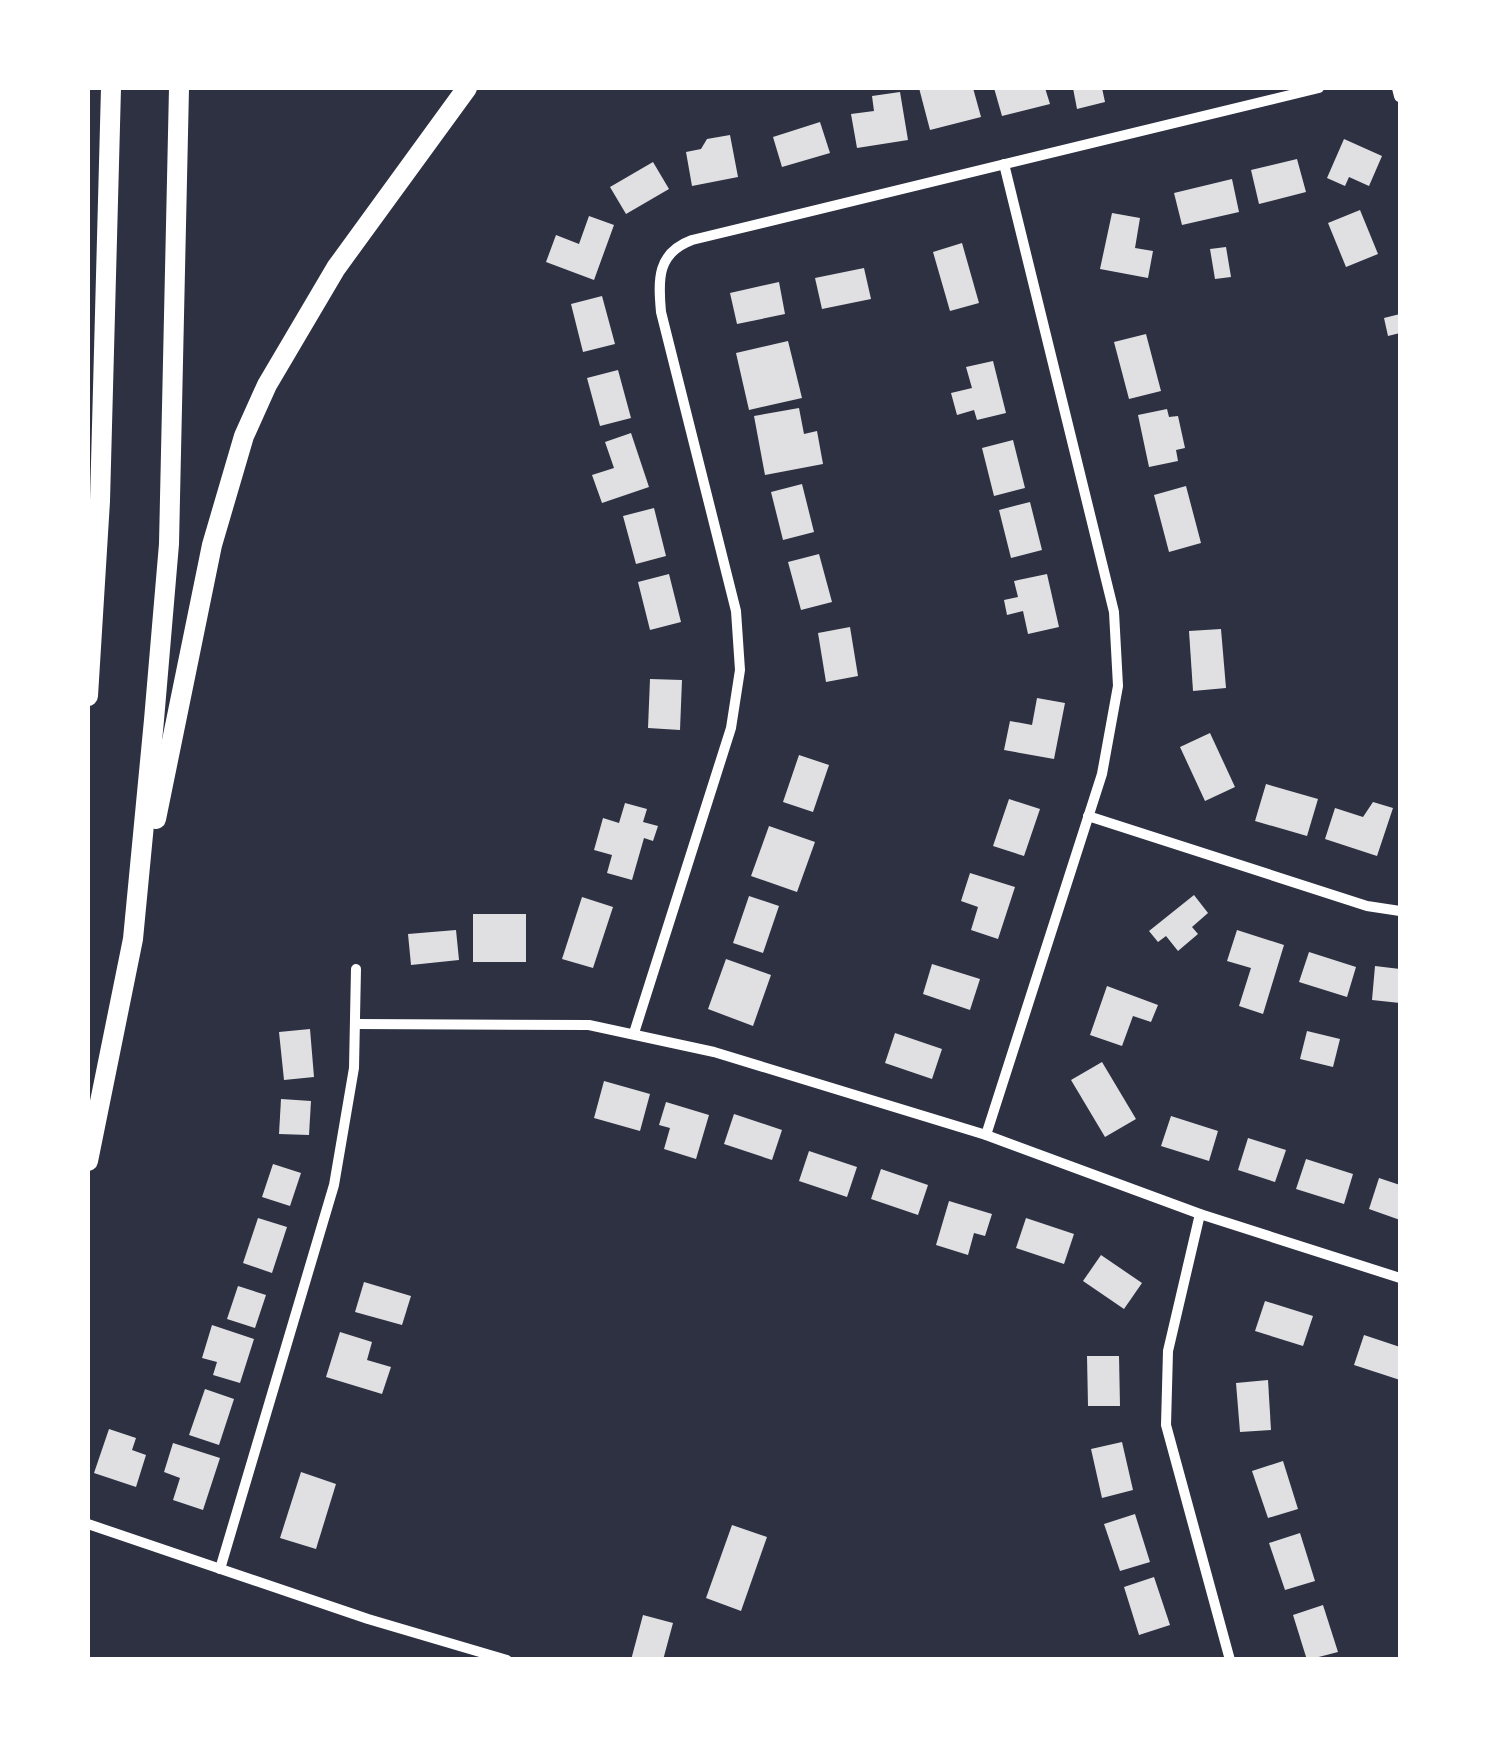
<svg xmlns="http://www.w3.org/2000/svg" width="1488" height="1747" font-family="Helvetica,sans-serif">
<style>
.building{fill:#e0e0e3}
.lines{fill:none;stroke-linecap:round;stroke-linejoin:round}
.minor{stroke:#fff;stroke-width:10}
.tertiary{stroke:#fff;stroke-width:12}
.motorway{stroke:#fff;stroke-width:20}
</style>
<rect width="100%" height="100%" fill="#2d3142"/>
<g class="building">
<polygon points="919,88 973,88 981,117 930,130"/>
<polygon points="994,88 1045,88 1050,104 1002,116"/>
<polygon points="1073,88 1102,88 1105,102 1077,109"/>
<polygon points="900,92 908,140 857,148 851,114 874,111 872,96"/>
<polygon points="820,122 830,153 782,167 773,137"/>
<polygon points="730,135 738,177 692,186 686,152 701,149 707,139"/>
<polygon points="1344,139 1382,156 1369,186 1349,177 1345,186 1327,178"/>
<polygon points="1297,159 1306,192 1259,204 1251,170"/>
<polygon points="653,162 669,189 626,214 610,187"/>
<polygon points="1232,179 1239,212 1182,225 1174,193"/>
<polygon points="1360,210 1378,254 1346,267 1328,223"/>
<polygon points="1112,213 1140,218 1135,248 1153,251 1148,278 1100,269"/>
<polygon points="589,216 614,225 594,280 546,262 556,235 579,244"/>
<polygon points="962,243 979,303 950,311 933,252"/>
<polygon points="1226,247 1231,277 1215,279 1210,249"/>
<polygon points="864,268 871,299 822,309 815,278"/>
<polygon points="779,282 785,314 737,324 730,293"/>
<polygon points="602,296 615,344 583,352 571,304"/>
<polygon points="1400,314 1400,333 1388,336 1384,318"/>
<polygon points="1146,334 1161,391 1129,399 1114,342"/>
<polygon points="788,341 802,398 749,410 736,353"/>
<polygon points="993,361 1006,413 977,420 974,410 957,415 951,393 972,388 966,367"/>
<polygon points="618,370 631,418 600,426 587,378"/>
<polygon points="799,408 804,434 817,431 823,464 765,475 754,416"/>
<polygon points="1167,409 1169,417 1178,416 1185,448 1176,450 1178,461 1149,467 1138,415"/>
<polygon points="631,433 649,487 602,503 592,475 614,468 605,442"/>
<polygon points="1013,440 1025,488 994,496 982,448"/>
<polygon points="802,484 814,532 783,540 771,492"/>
<polygon points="1186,486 1201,543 1169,552 1154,495"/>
<polygon points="1030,502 1042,550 1011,558 999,510"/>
<polygon points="654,508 666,556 636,564 623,516"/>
<polygon points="819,554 832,602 801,610 788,562"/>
<polygon points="669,574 681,622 650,630 638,582"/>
<polygon points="1047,574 1059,627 1028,634 1023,611 1007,615 1004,600 1018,597 1014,581"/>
<polygon points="850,627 858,676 826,682 818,633"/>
<polygon points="1221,629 1226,688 1193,691 1189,631"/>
<polygon points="650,679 682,680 680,730 648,728"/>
<polygon points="1037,698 1065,703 1054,759 1004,750 1010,721 1032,725"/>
<polygon points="1210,733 1235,787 1205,801 1180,747"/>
<polygon points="799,755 829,765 813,812 783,802"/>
<polygon points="1266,784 1318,799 1307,836 1255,821"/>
<polygon points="1009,799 1040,809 1024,856 993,846"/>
<polygon points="1373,802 1393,808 1377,856 1325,839 1335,808 1363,817"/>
<polygon points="625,803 647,809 643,822 658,826 653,841 644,838 632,880 607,873 612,855 594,850 603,818 619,823"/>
<polygon points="769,826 815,842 797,892 751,876"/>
<polygon points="970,873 1015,887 998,939 971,930 978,907 961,901"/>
<polygon points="1194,895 1208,913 1192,927 1198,934 1178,951 1166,936 1158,942 1149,931"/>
<polygon points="749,896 779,906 763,953 733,943"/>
<polygon points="582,897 613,907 593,968 562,959"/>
<rect x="473" y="914" width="53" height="48"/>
<polygon points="456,930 459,960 411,965 408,934"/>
<polygon points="1237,930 1284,945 1263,1014 1239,1006 1251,968 1227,961"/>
<polygon points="1309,952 1356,967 1347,997 1299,982"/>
<polygon points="726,959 771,975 753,1026 708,1009"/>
<polygon points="932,964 980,979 970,1010 923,994"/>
<polygon points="1375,966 1400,969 1400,1003 1372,1000"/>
<polygon points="1107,986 1158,1005 1151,1022 1133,1016 1122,1046 1090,1035"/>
<polygon points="310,1029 314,1077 284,1080 279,1032"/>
<polygon points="1307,1031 1340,1039 1333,1067 1300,1059"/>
<polygon points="895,1033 942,1049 932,1079 885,1063"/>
<polygon points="1102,1062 1136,1119 1105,1137 1071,1080"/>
<polygon points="604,1081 650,1094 640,1131 594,1118"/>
<polygon points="281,1099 311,1101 309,1135 279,1134"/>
<polygon points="666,1102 709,1115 696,1159 664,1149 670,1128 659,1125"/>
<polygon points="734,1114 782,1130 772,1160 724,1144"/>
<polygon points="1171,1116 1218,1131 1209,1161 1161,1146"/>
<polygon points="1248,1138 1286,1150 1275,1182 1238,1170"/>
<polygon points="809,1151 857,1167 847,1197 799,1181"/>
<polygon points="1306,1159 1353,1174 1344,1204 1296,1189"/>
<polygon points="273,1164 301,1173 290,1206 262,1197"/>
<polygon points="881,1169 928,1185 918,1215 871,1199"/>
<polygon points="1379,1178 1400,1185 1400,1220 1369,1209"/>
<polygon points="949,1201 992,1214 985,1236 974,1233 968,1255 936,1245"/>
<polygon points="258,1218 287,1227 272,1273 243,1263"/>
<polygon points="1026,1218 1074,1234 1064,1264 1016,1248"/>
<polygon points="1101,1255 1142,1283 1124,1309 1083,1281"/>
<polygon points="364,1282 411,1296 402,1325 355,1312"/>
<polygon points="238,1286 266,1295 255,1328 227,1319"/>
<polygon points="1265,1301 1313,1316 1303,1346 1255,1331"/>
<polygon points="212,1325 254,1339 240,1383 213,1375 217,1362 202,1358"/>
<polygon points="340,1332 372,1342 367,1360 391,1367 382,1394 326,1377"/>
<polygon points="1364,1335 1400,1347 1400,1380 1354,1365"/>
<polygon points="1087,1356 1119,1356 1120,1406 1088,1406"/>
<polygon points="1268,1380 1271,1430 1240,1432 1236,1383"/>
<polygon points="205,1389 234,1399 219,1445 189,1435"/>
<polygon points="109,1429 136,1438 132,1450 146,1455 136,1487 94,1473"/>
<polygon points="1122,1442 1133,1490 1102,1498 1091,1449"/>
<polygon points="173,1443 220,1458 203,1510 173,1500 180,1478 164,1472"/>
<polygon points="1283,1461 1298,1509 1268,1518 1252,1471"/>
<polygon points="301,1472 336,1484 316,1549 280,1538"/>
<polygon points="1135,1514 1150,1562 1120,1571 1104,1524"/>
<polygon points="732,1525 767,1537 741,1611 706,1598"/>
<polygon points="1300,1533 1315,1581 1285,1590 1269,1543"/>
<polygon points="1154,1577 1170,1625 1139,1635 1124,1587"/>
<polygon points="1323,1605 1338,1652 1307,1660 1293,1615"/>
<polygon points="643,1615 673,1623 663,1660 631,1660"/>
</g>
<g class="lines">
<g class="minor">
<polyline points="1088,816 1367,906 1400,911"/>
<polyline points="356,1024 589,1025 714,1052 986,1135 1200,1214 1400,1278"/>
<path d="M 634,1033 L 731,728 L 740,670 L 736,611 L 661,312 C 658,279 657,253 692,240 L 1319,88"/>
<polyline points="986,1135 1102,774 1118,686 1114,612 1004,164"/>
<polyline points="1200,1214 1168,1351 1166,1425 1230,1660"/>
<polyline points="88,1524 368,1619 507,1660"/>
<polyline points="220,1569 334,1185 354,1068 356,969"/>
</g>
<polyline class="tertiary" points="1398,88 1400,96"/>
<g class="motorway">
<polyline points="88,696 100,501 111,88"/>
<polyline points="156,819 212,545 244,436 267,385 336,268 467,88"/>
<polyline points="88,1161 133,939 154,720 169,544 179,88"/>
</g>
</g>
<rect width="1488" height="1747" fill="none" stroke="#ffffff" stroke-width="180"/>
</svg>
